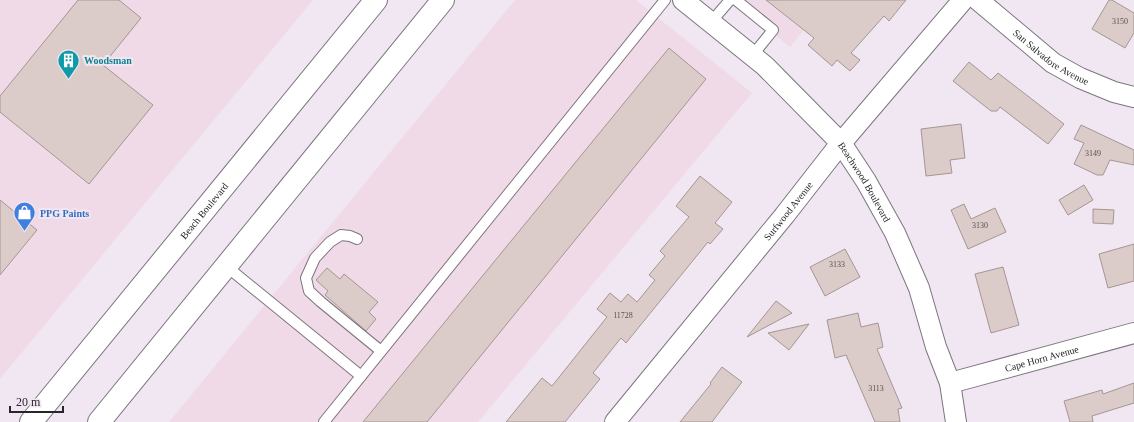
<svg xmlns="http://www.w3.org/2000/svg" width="1134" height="422" font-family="Georgia,serif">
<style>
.commercial{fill:#f0dae7}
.building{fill:#dcccc9;stroke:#a49693}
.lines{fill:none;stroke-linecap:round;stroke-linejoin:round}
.service-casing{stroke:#7d757f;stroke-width:12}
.minor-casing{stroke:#7d757f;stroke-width:22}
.trunk-casing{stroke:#7d757f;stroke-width:24}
.service{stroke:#fff;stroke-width:10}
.minor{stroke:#fff;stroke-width:20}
.trunk{stroke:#fff;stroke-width:22}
.labels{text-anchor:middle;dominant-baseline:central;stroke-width:4;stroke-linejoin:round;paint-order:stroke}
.number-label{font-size:8px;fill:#565052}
.street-label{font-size:10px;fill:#29262a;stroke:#f0e7f3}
.culture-label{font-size:10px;font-weight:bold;fill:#0d838f;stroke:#f0e7f3;text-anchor:start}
.shop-label{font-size:10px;font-weight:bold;fill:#366cbe;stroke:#f0e7f3;text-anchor:start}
</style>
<rect width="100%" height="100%" fill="#f0e7f3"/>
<g class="commercial">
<polygon points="0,0 313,0 0,379"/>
<polygon points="515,0 636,0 752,93 478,422 169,422"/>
<polygon points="732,0 828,0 790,47"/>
</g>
<g class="building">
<polygon points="78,0 119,0 141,18 103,65 153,105 89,184 0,112 0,96"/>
<polygon points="766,0 906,0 889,21 884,16 851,53 860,60 850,71 837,60 832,66 808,45 814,38"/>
<polygon points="1109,0 1112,0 1134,13 1134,33 1125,48 1092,29"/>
<polygon points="669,48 706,79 427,422 363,422"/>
<polygon points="969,62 991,80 998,73 1064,124 1048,144 1000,107 997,111 991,111 953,81"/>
<polygon points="961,124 965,158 950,160 952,173 926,176 921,129"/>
<polygon points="1081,125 1134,150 1134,165 1110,160 1103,175 1097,175 1074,164 1084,143 1074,139"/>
<polygon points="700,176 732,202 715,223 723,229 710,244 708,242 626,343 621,338 593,373 600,379 565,422 506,422 542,378 552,386 607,317 597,309 610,293 621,302 628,294 637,302 655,280 649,275 665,256 660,251 689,217 676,206"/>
<polygon points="1084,185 1093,200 1068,215 1059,200"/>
<polygon points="0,200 37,230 0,275"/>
<polygon points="964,204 971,219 995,208 1006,232 968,249 951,210"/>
<polygon points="1093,209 1114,210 1113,224 1093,223"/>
<polygon points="1134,244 1134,281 1108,288 1099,254"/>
<polygon points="845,249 860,277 825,296 810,267"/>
<polygon points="1003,267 1019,325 991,333 975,274"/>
<polygon points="327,268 340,279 344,274 378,302 369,312 376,319 366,331 325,295 328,291 316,280"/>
<polygon points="776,301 792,313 747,337"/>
<polygon points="858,313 861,327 878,323 883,347 877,349 902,408 898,409 900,422 875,422 846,355 835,358 827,320"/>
<polygon points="809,324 789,350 768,333"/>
<polygon points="722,367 742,382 712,422 680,422 711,384 710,383"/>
<polygon points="1134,383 1134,403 1092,416 1093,422 1070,422 1064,401 1102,390 1103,394"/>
</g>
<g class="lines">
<defs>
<g id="service">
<polyline points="736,0 773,30 752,56"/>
<polyline points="711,22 730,0"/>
<polyline points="357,239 350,236 341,235 330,242 315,258 306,278 309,291 321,302 381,351"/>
<polyline points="226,266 361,376"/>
<polyline points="324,422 665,0"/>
</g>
<g id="minor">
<path id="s1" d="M 683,0 L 765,66 L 841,143 L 866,181 L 895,233 L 919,288 L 936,347 L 950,383 L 956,422"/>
<path id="s2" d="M 978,0 L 1053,63 L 1080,78 L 1114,92 L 1134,97"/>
<path id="s3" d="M 950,383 L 1134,333"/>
<path id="s4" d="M 615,422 L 784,216 L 841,143 L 963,0"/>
</g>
<g id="trunk">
<path id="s5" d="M 31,422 L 376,0"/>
<polyline points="99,422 443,0"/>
</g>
</defs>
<use href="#service" class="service-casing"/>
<use href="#minor" class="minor-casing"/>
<use href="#trunk" class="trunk-casing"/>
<use href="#service" class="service"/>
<use href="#minor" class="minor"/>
<use href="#trunk" class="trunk"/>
</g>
<defs>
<symbol id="building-pin" viewBox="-11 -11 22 30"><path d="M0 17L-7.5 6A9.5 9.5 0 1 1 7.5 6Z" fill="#0f9aa8" stroke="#f0e7f3"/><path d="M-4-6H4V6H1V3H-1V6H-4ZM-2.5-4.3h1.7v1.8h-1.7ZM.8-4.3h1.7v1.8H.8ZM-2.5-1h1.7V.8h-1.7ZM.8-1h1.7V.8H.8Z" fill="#fff"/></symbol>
<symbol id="shop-pin" viewBox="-11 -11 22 30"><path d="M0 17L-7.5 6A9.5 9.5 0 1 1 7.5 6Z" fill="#3f7fe0" stroke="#f0e7f3"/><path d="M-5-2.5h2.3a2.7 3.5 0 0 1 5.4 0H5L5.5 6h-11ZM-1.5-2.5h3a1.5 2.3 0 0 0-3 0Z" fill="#fff"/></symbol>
</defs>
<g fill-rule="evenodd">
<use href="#building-pin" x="56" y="48" width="25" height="34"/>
<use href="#shop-pin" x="12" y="200" width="25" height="34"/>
</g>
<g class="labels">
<g class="number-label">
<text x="1120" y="21">3150</text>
<text x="1093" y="153">3149</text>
<text x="980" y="225">3130</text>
<text x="837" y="264">3133</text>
<text x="623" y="315">11728</text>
<text x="876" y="388">3113</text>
</g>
<g class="street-label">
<text stroke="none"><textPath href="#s2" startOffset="93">San Salvadore Avenue</textPath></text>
<text stroke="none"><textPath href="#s1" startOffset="259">Beachwood Boulevard</textPath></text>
<text stroke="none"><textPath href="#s4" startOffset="273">Surfwood Avenue</textPath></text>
<text stroke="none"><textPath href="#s5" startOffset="273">Beach Boulevard</textPath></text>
<text stroke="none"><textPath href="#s3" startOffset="95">Cape Horn Avenue</textPath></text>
</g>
<g class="culture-label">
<text x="84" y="60">Woodsman</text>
</g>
<g class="shop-label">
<text x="40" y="213">PPG Paints</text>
</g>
</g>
<path d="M10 406v6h53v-6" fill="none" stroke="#29262a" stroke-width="2"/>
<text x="16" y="406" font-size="12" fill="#29262a" stroke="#f0e7f3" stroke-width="3" paint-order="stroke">20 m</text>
</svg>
